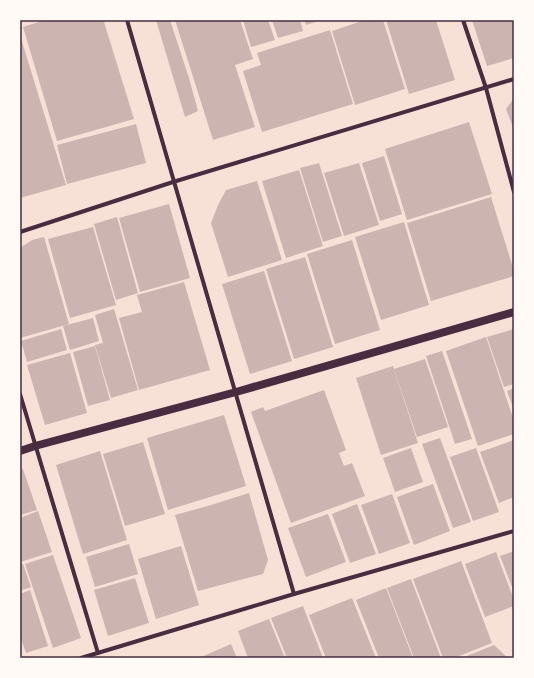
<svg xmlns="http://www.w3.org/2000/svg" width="534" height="678" font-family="Barlow,sans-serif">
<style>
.building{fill:#ccb4b1}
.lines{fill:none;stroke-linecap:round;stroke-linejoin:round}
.minor{stroke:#4a2c40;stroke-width:4}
.secondary{stroke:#4a2c40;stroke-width:8}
.neatline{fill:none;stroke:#4a2c40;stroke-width:1.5}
</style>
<rect width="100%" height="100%" fill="#f7e1d7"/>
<g class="building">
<polygon points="45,20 101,20 104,22 134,119 57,141 23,27"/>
<polygon points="156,20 170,20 189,78 198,111 185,117"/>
<polygon points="175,20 240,20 253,59 235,65 255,127 213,140"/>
<polygon points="243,20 268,20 275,40 251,47"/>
<polygon points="272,20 300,20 303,31 278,38"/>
<polygon points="304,20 321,20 306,25"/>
<polygon points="365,20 383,20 405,89 355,105 332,31"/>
<polygon points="386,20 436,20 455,80 409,94"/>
<polygon points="472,20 514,20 514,58 487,66"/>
<polygon points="330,30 353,104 262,132 243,71 261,65 257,53"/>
<polygon points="20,35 66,185 20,198"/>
<polygon points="514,98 514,130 506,109"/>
<polygon points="469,122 492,194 407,220 385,149"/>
<polygon points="136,124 146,163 67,184 57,145"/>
<polygon points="384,156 402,214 380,221 362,163"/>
<polygon points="319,163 342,236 323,242 300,168"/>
<polygon points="359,163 379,225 344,236 324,173"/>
<polygon points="299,170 323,246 286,258 262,181"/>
<polygon points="257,181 282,260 228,277 211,223 218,205 226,190"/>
<polygon points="491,197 514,271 514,276 431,301 407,223"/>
<polygon points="169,204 190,278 140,292 119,218"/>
<polygon points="117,217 138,293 116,300 94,224"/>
<polygon points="404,222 429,305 381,320 355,237"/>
<polygon points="93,227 116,305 70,318 48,239"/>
<polygon points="44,237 69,324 20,338 20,248 32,240"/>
<polygon points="352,240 380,330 335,344 307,254"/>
<polygon points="305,257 333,347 294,359 266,269"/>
<polygon points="264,271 292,361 250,374 222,284"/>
<polygon points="184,282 210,370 139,390 119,318 142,312 137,295"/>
<polygon points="114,309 138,390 111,398 95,345 103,343 95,315"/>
<polygon points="93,318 99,341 70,350 63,326"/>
<polygon points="61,329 67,350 27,362 21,341"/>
<polygon points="514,329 514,384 504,387 487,337"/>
<polygon points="486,337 514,421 514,434 478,446 446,351"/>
<polygon points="95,346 110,400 88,406 73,352"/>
<polygon points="442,351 472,439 455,444 426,356"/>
<polygon points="70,353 87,413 45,425 27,365"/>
<polygon points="425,359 448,427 417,437 394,369"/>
<polygon points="393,366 418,443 381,455 356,378"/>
<polygon points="514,388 514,410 507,391"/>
<polygon points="324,390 346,450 339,453 344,466 352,463 365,496 291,523 251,412 263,407 265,411"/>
<polygon points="224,415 246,486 168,510 147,438"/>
<polygon points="440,438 471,522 453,528 422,444"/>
<polygon points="514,440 514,497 499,503 480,452"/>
<polygon points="143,442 165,514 125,526 103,454"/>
<polygon points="411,448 423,482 395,492 383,458"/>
<polygon points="476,448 499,512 473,521 450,457"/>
<polygon points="100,451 127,540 83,554 56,465"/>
<polygon points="23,469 37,510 20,515 20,470"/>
<polygon points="433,484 450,531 414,545 397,497"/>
<polygon points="249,493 268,560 263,574 198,591 175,515 211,505"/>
<polygon points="392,494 410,543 379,554 361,505"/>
<polygon points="357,504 376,554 350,563 332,514"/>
<polygon points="38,511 52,552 20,562 20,518"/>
<polygon points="328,514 346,562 306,577 288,528"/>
<polygon points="129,544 138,574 95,587 86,557"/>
<polygon points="181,546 199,605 156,619 138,559"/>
<polygon points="514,551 514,592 500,556"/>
<polygon points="496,552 514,600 514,606 485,617 465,564"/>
<polygon points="53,555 81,638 53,648 25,564"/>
<polygon points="461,561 492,643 454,658 443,658 413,579"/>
<polygon points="23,564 31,587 20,591 20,565"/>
<polygon points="135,578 149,623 108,636 94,590"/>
<polygon points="411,579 441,658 414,658 387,588"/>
<polygon points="386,588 413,658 379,658 356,600"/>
<polygon points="30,590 48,646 26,653 20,636 20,594"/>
<polygon points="352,598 376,658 326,658 309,615"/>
<polygon points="303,606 323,658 287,658 271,618"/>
<polygon points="269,619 285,658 248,658 238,631"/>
<polygon points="231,644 237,658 199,658"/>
<polygon points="494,645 508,658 462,658"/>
</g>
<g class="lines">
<g class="minor">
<path d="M 127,20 C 182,212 239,403 294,594"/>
<polyline points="463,20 486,88 514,192"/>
<polyline points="20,232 173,182 514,79"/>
<polyline points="20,394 98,653"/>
<polyline points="81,658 294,594 514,531"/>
</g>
<polyline class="secondary" points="20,451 35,446 236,392 514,312"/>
</g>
<rect width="534" height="678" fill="none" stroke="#fffaf5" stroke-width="42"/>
<rect x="21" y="21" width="492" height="636" class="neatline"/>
</svg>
